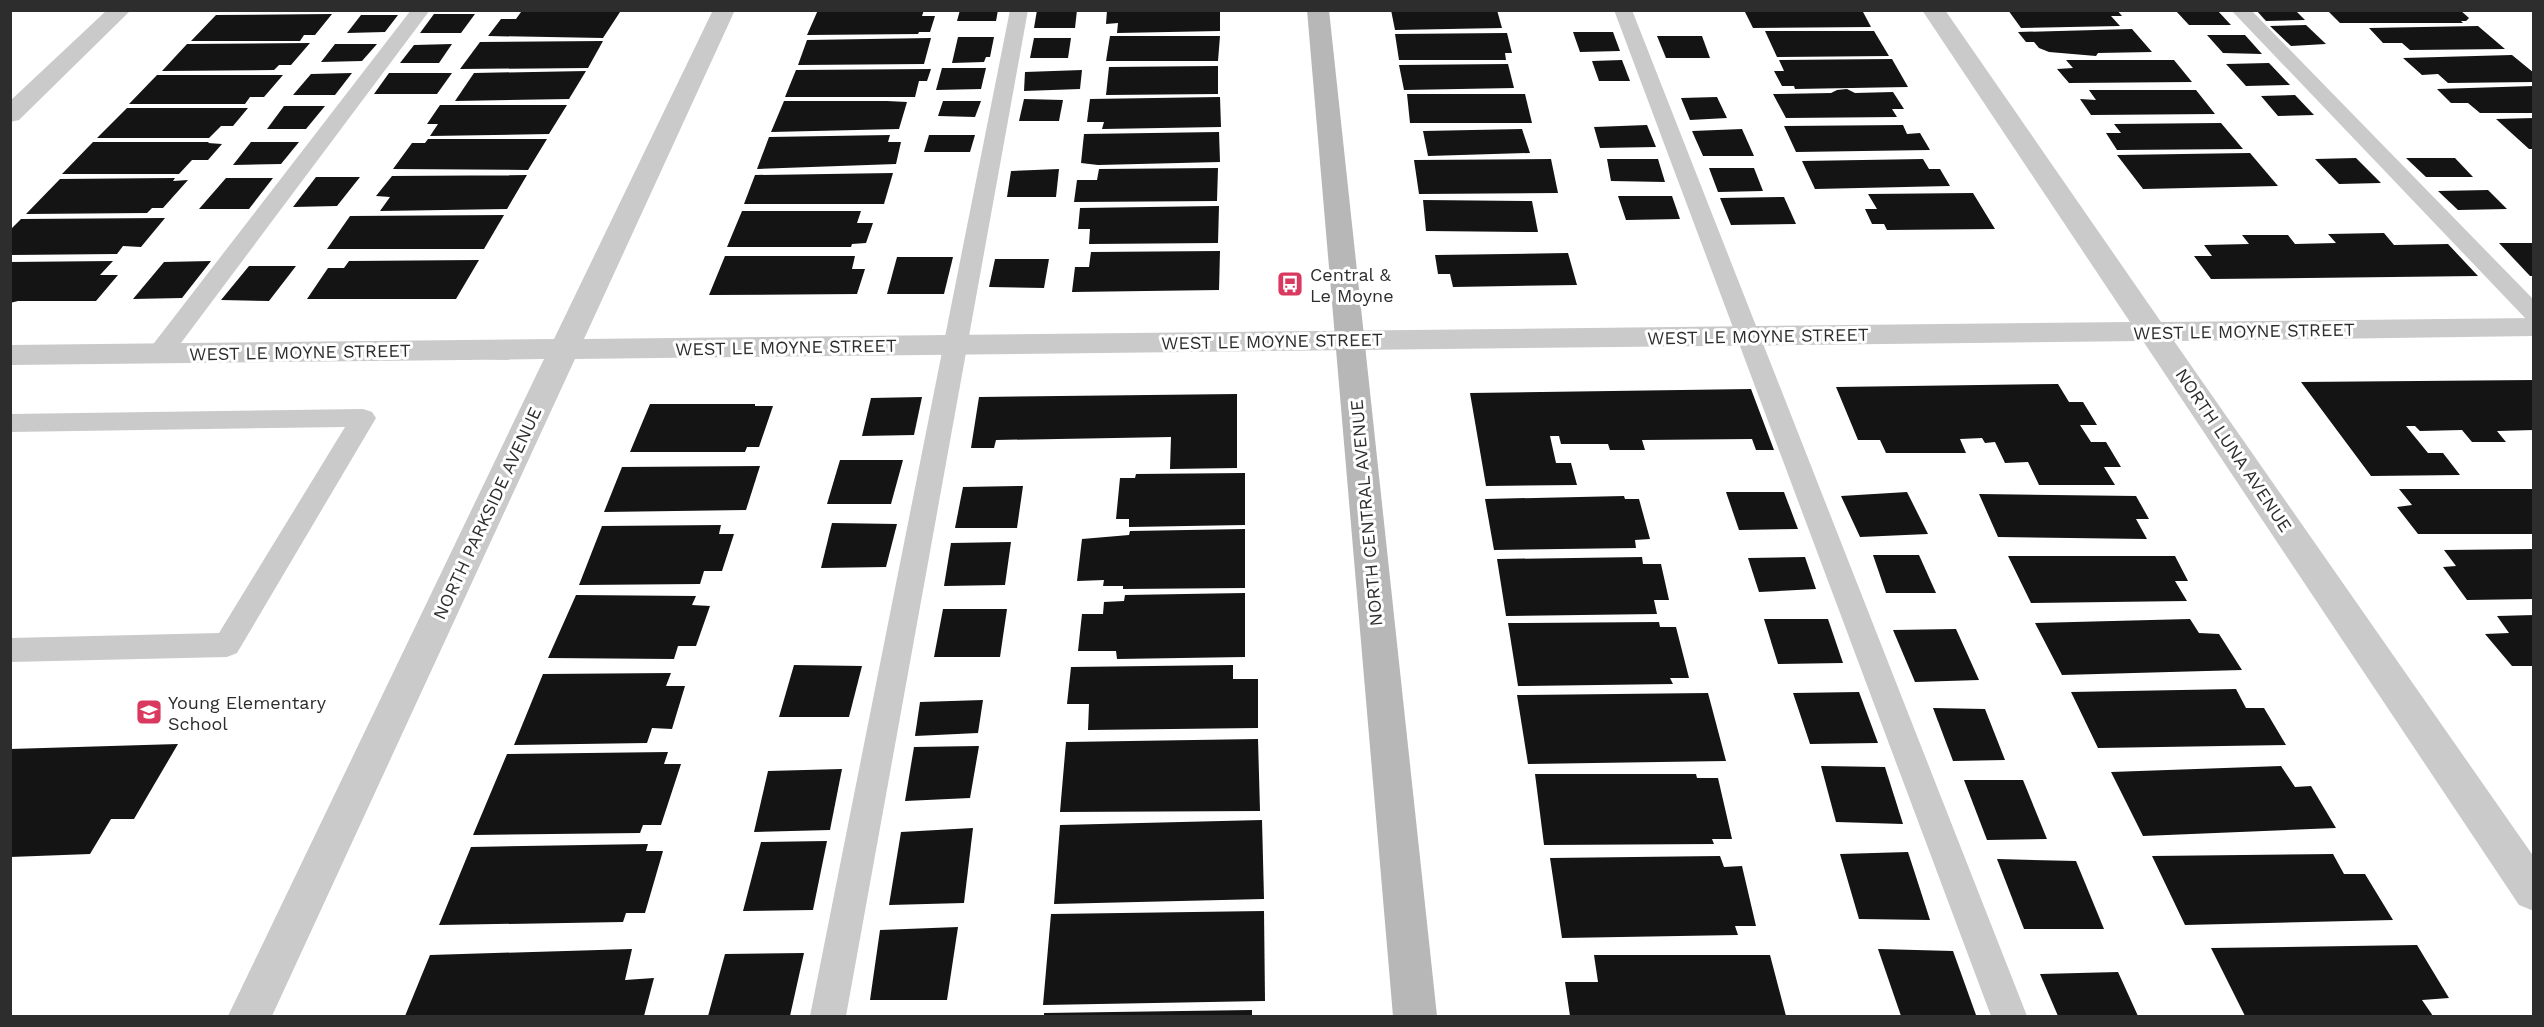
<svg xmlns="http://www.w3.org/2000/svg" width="2544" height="1027" font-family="'Work Sans',sans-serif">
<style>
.building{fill:#141414}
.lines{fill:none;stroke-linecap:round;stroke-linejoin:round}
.lane{fill:#cacaca;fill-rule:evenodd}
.street{fill:#cacaca;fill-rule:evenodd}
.secondary{fill:#b7b7b7;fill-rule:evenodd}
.labels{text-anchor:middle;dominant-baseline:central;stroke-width:6;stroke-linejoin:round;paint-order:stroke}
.poi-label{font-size:18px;fill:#2d2d2d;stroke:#fff;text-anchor:start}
.street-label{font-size:18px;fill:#2d2d2d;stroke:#fff}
</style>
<rect width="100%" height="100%" fill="#fff"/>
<g class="building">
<polygon points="818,10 924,10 922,16 935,16 930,32 919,32 918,34 807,35"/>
<polygon points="960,10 998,10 996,21 957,21"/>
<polygon points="1037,10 1077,10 1075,28 1034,28"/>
<polygon points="1107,10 1220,10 1220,31 1117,33 1118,23 1106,24"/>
<polygon points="1391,10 1497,10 1502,28 1395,30"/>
<polygon points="1744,10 1862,10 1871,27 1753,28"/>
<polygon points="2008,10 2117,10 2122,16 2111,16 2120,26 2021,28"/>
<polygon points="2175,10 2217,10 2231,25 2189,25"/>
<polygon points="2256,10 2295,10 2305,20 2266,21"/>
<polygon points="2327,10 2460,10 2469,18 2466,21 2461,21 2463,23 2340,23"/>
<polygon points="521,12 620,12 603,38 488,36 501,19 516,19"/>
<polygon points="332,14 315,35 304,35 300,41 191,41 216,15"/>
<polygon points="434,14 475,14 461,33 420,33"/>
<polygon points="361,15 398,15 385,32 347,33"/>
<polygon points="2306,25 2326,44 2291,46 2270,26"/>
<polygon points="2478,26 2505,49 2410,50 2402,43 2383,43 2369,28"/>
<polygon points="2132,29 2152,52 2098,53 2096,56 2049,52 2039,48 2034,42 2026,42 2018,32"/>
<polygon points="1765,31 1874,31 1889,56 1777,57"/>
<polygon points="1573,32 1613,32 1620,51 1580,52"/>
<polygon points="1507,33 1512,53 1505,53 1506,60 1399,60 1395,34"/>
<polygon points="2207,35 2245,35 2262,54 2223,53"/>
<polygon points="1110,36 1220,36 1218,61 1106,61"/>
<polygon points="1657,36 1702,36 1710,58 1666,58"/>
<polygon points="958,37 994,37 990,57 986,57 984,62 952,63"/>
<polygon points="931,38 924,64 798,65 807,40"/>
<polygon points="1034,38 1071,38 1068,58 1030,58"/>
<polygon points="603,41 588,68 460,69 480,42"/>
<polygon points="310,43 291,65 279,65 274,70 162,71 187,44"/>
<polygon points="335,44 377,44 362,61 321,62"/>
<polygon points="452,44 439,63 400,63 414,45"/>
<polygon points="2512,55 2534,73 2534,82 2448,83 2438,74 2422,75 2403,58"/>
<polygon points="1892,59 1908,87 1795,89 1794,86 1782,86 1774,71 1784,71 1779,60"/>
<polygon points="1622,60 1630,81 1599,81 1592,61"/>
<polygon points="2066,60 2174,60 2192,82 2069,83 2057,69 2073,68"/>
<polygon points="2269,63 2290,85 2246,86 2226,64"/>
<polygon points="1508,64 1514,88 1404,90 1399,65"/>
<polygon points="1218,66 1218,94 1106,95 1109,67"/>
<polygon points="942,68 986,68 981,89 936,90"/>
<polygon points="931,69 927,81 919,81 915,97 785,97 796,70"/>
<polygon points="1082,70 1080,89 1024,91 1025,72"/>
<polygon points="586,71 569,99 455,101 474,73"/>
<polygon points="352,73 335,95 293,95 311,74"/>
<polygon points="389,73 452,73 437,94 374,94"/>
<polygon points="157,75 283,75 264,97 250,97 245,104 129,104"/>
<polygon points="2534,86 2534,113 2480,113 2468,103 2451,103 2437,89"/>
<polygon points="1847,89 1855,93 1893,92 1904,109 1892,109 1897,117 1786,118 1773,94 1831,93 1837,90"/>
<polygon points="2089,90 2196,90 2215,114 2091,115 2080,99 2096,100"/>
<polygon points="1407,94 1525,94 1532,123 1410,123"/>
<polygon points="2295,95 2314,115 2278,116 2261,96"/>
<polygon points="1220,97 1221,127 1102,129 1104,122 1087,122 1090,99"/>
<polygon points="1717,97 1727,118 1690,120 1681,98"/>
<polygon points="1024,99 1063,100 1059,121 1019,121"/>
<polygon points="784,101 887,101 907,102 899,129 771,132"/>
<polygon points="943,101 981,101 975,117 938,116"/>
<polygon points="440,105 567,105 549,134 430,136 438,124 427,124"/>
<polygon points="284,106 325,106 306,129 267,129"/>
<polygon points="127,108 248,108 233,126 221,126 209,138 97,138"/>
<polygon points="2534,118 2534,149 2529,149 2496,119"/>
<polygon points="2221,123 2243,149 2117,150 2106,133 2121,133 2114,124"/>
<polygon points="1647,125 1656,147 1600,148 1594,127"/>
<polygon points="1903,125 1907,134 1920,133 1930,150 1796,152 1784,126"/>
<polygon points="1522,129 1530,153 1428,156 1423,131"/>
<polygon points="1742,129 1754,156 1703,156 1692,131"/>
<polygon points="1219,132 1220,162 1098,165 1081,163 1084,134"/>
<polygon points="890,135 888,142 901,142 896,164 757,169 769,137"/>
<polygon points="929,135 975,135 970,152 924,152"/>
<polygon points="428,139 547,139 528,170 393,169 412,143 425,143"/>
<polygon points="93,142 209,142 208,143 222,144 208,160 192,160 179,174 62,174"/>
<polygon points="251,142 299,142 281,164 233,165"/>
<polygon points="2250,153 2278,186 2143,189 2117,155"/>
<polygon points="2356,158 2381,183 2339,184 2315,159"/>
<polygon points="2406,158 2455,158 2473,177 2426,177"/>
<polygon points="1551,159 1558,193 1419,194 1414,160"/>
<polygon points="1607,159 1658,159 1665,182 1611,181"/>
<polygon points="1923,159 1929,169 1940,169 1950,186 1815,189 1802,161"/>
<polygon points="1218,168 1217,201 1074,202 1077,180 1097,180 1099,169"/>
<polygon points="1709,168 1754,168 1763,191 1718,192"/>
<polygon points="1059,169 1056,197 1007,197 1011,171"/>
<polygon points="893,173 884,204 744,204 755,175"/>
<polygon points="527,175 507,209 380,211 390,197 376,196 392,176"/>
<polygon points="316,177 360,177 337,206 293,207"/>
<polygon points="175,178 173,181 188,180 163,208 152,208 147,213 26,214 60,179"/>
<polygon points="226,178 273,178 249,209 199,209"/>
<polygon points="2488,190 2507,209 2458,210 2438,191"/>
<polygon points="1973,193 1995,229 1887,230 1884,224 1872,224 1865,209 1877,209 1868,194"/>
<polygon points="1618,196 1672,196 1680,219 1626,220"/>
<polygon points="1784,197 1796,224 1731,225 1720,198"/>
<polygon points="1423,200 1532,201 1538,232 1426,231"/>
<polygon points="1219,206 1218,243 1089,244 1090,229 1078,229 1080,208"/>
<polygon points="742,211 861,211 857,223 873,223 866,243 852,244 851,247 727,247"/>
<polygon points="504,215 484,249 327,249 350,216"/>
<polygon points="165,218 141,247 123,246 117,254 10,255 10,230 21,219"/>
<polygon points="2384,233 2394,245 2448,244 2478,276 2211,279 2194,256 2212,256 2204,245 2249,244 2242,235 2288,235 2295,244 2336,243 2328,234"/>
<polygon points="2499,243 2534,243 2534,276 2530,276"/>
<polygon points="1220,251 1219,290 1072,292 1075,267 1089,267 1091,252"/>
<polygon points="1568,253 1577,285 1453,287 1450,274 1438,274 1435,255"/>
<polygon points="725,256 855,256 852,269 865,269 857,294 709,295"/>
<polygon points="897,257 953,257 944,294 887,294"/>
<polygon points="995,259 1049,259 1044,288 989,287"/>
<polygon points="479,260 456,299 307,299 328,268 344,268 349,261"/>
<polygon points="113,261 100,275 118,275 96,301 18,301 10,303 10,262"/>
<polygon points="211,261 182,298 133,299 164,262"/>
<polygon points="249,266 296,266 269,301 221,300"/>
<polygon points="2534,380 2534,430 2497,431 2506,442 2472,442 2462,430 2420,431 2415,426 2406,426 2428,453 2443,453 2460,475 2371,476 2301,382"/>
<polygon points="2058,384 2069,402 2083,402 2097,425 2080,425 2091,442 2106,442 2121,467 2104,467 2115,485 2039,485 2028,462 2005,463 1995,442 1985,443 1982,438 1960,439 1966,453 1886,453 1880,440 1858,440 1836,387"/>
<polygon points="1751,389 1774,450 1756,450 1752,439 1642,440 1645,450 1610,450 1608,444 1561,444 1559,436 1550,436 1556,463 1571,463 1577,485 1486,486 1470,393"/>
<polygon points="1237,394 1237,468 1170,469 1171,437 996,440 994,448 971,448 979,397"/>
<polygon points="922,397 914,435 862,436 871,398"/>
<polygon points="650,404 755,404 755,406 773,406 759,447 747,447 745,452 630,452"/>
<polygon points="840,460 903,460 891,504 827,504"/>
<polygon points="760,466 746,510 604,512 622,467"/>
<polygon points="1245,473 1245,525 1129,527 1129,519 1116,519 1120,478 1135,478 1136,474"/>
<polygon points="1023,486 1017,528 955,528 963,487"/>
<polygon points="2399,489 2534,489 2534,534 2418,534 2397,507 2412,505"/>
<polygon points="1726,492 1784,492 1798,529 1739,530"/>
<polygon points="1907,492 1928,534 1860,537 1841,496"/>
<polygon points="1979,494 2136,496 2149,519 2136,519 2147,539 1998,537"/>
<polygon points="1624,496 1625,499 1639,499 1650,539 1635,540 1636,548 1494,550 1485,499"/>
<polygon points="832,523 897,524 886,567 821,568"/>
<polygon points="721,525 719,534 734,534 722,571 704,571 700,584 579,585 602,526"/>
<polygon points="1245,529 1245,588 1123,589 1123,586 1103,586 1104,580 1077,581 1082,539 1129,535 1130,531"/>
<polygon points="1011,542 1005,585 944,586 951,543"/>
<polygon points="2534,549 2534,599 2467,600 2443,567 2456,566 2444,550"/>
<polygon points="1873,555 1919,555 1936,593 1886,593"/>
<polygon points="2008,556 2175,556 2188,581 2175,581 2187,601 2031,603"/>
<polygon points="1642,557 1643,564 1661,564 1669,600 1654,600 1657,614 1506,616 1497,559"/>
<polygon points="1805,557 1816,589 1759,592 1748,558"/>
<polygon points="1245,593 1245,657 1117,659 1116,651 1078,651 1082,614 1103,614 1104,602 1124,601 1125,595"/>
<polygon points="576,595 696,596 692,605 710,606 696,646 678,646 674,659 548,658"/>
<polygon points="943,609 1007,609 1000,657 934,657"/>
<polygon points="2534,615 2534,666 2512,666 2485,634 2509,633 2497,616"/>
<polygon points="1764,619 1828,619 1843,663 1778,664"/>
<polygon points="2190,619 2199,633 2219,634 2242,670 2062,675 2035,623"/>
<polygon points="1659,622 1660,627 1676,627 1689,678 1670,678 1673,684 1518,686 1508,623"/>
<polygon points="1956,629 1979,680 1915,682 1893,630"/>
<polygon points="794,665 862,666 849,717 779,717"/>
<polygon points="1233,665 1233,679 1258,679 1258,728 1088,730 1089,704 1067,704 1071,667"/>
<polygon points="671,673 666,686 685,686 672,729 652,728 647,743 514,745 543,674"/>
<polygon points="2236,689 2246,708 2264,708 2286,745 2098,748 2071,692"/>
<polygon points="1859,692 1878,743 1810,744 1793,693"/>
<polygon points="1708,693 1726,761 1528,764 1517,695"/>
<polygon points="983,700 978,733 915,736 920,702"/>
<polygon points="1933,708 1985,709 2005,760 1953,761"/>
<polygon points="1258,739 1260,811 1060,812 1066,742"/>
<polygon points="178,744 134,819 111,819 90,854 10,857 10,749"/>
<polygon points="979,746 970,798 905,801 914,747"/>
<polygon points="668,752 664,764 681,764 661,825 643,825 640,833 473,835 507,754"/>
<polygon points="1821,766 1885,767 1903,824 1836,822"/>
<polygon points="2281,766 2295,787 2311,786 2336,828 2143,836 2111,772"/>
<polygon points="842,769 830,830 754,832 768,771"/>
<polygon points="1535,774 1696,774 1697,778 1718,778 1732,839 1712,839 1714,844 1544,845"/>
<polygon points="1964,780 2023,780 2047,839 1987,840"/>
<polygon points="1262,820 1264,899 1054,904 1060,825"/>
<polygon points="973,828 964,903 889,905 901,832"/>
<polygon points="827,841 813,910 743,911 761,842"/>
<polygon points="648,844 646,851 663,851 645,913 626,913 623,922 439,925 471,847"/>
<polygon points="1908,852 1930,920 1859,919 1840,854"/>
<polygon points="2333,854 2344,874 2365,874 2393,920 2185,925 2152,856"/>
<polygon points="1720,856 1724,867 1742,866 1756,926 1735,926 1738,935 1562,938 1550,858"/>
<polygon points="1997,859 2076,861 2104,929 2024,929"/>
<polygon points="1264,911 1265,1001 1043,1005 1051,914"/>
<polygon points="958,927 947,1000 870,1000 880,930"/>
<polygon points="2417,945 2449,998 2422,1000 2433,1016 2245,1016 2211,948"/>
<polygon points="632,949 625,980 654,978 644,1016 405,1016 430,955"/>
<polygon points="1878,949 1953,951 1976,1015 1901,1016"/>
<polygon points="804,953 790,1016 708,1016 725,954"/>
<polygon points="1594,955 1770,955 1786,1016 1570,1016 1565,982 1598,982"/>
<polygon points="2118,972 2138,1016 2058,1016 2040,974"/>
<polygon points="1252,1010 1252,1016 1044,1016 1044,1013"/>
</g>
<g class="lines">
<g class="lane">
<polygon points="411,10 430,10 169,359 160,361 151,359 148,353 151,347"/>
<polygon points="1010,10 1028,10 846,1016 810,1016"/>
<polygon points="1614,10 1632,10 2027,1016 1991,1016"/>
<polygon points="2231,10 2251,10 2534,300 2534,321 2526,319"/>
<polygon points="363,409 372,412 376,418 237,653 227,657 10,662 10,638 219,633 345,427 10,432 10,414"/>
</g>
<g class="street">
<polygon points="107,10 131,10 19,120 10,122 10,101"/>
<polygon points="713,10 735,10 584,339 2130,322 1922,10 1945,10 2161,322 2534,318 2534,336 2174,341 2534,857 2534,911 2519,905 2143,341 575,359 272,1016 228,1016 544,359 10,365 10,345 554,339"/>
</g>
<polygon class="secondary" points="1307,10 1329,10 1437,1016 1393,1016"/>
</g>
<defs>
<symbol id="bus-square" viewBox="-11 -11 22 22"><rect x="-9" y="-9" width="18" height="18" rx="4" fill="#da395f" stroke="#fff"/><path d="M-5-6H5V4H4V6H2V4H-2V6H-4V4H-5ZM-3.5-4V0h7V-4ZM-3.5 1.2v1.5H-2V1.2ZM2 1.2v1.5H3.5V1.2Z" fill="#fff"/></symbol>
<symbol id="school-square" viewBox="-11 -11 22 22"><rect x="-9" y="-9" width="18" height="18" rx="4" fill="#da395f" stroke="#fff"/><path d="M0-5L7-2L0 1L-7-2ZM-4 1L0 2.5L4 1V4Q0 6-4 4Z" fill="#fff"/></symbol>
</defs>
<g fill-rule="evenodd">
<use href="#bus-square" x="1275" y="269" width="30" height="30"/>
<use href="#school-square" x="134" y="697" width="30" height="30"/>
</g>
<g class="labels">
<g class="poi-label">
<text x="1310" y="274">Central &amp;<tspan x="1310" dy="21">Le Moyne</tspan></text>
<text x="168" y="702">Young Elementary<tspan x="168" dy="21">School</tspan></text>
</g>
<g class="street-label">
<text transform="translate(2244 331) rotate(-1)">WEST LE MOYNE STREET</text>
<text transform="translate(1758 336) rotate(-1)">WEST LE MOYNE STREET</text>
<text transform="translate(1272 341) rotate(-1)">WEST LE MOYNE STREET</text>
<text transform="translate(786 347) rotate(-1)">WEST LE MOYNE STREET</text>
<text transform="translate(300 352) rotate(-1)">WEST LE MOYNE STREET</text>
<text transform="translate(2234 450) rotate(56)">NORTH LUNA AVENUE</text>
<text transform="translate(487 513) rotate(-65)">NORTH PARKSIDE AVENUE</text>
<text transform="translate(1366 513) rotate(-95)">NORTH CENTRAL AVENUE</text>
</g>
</g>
<rect width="2544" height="1027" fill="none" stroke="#2d2d2d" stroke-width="24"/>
</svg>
